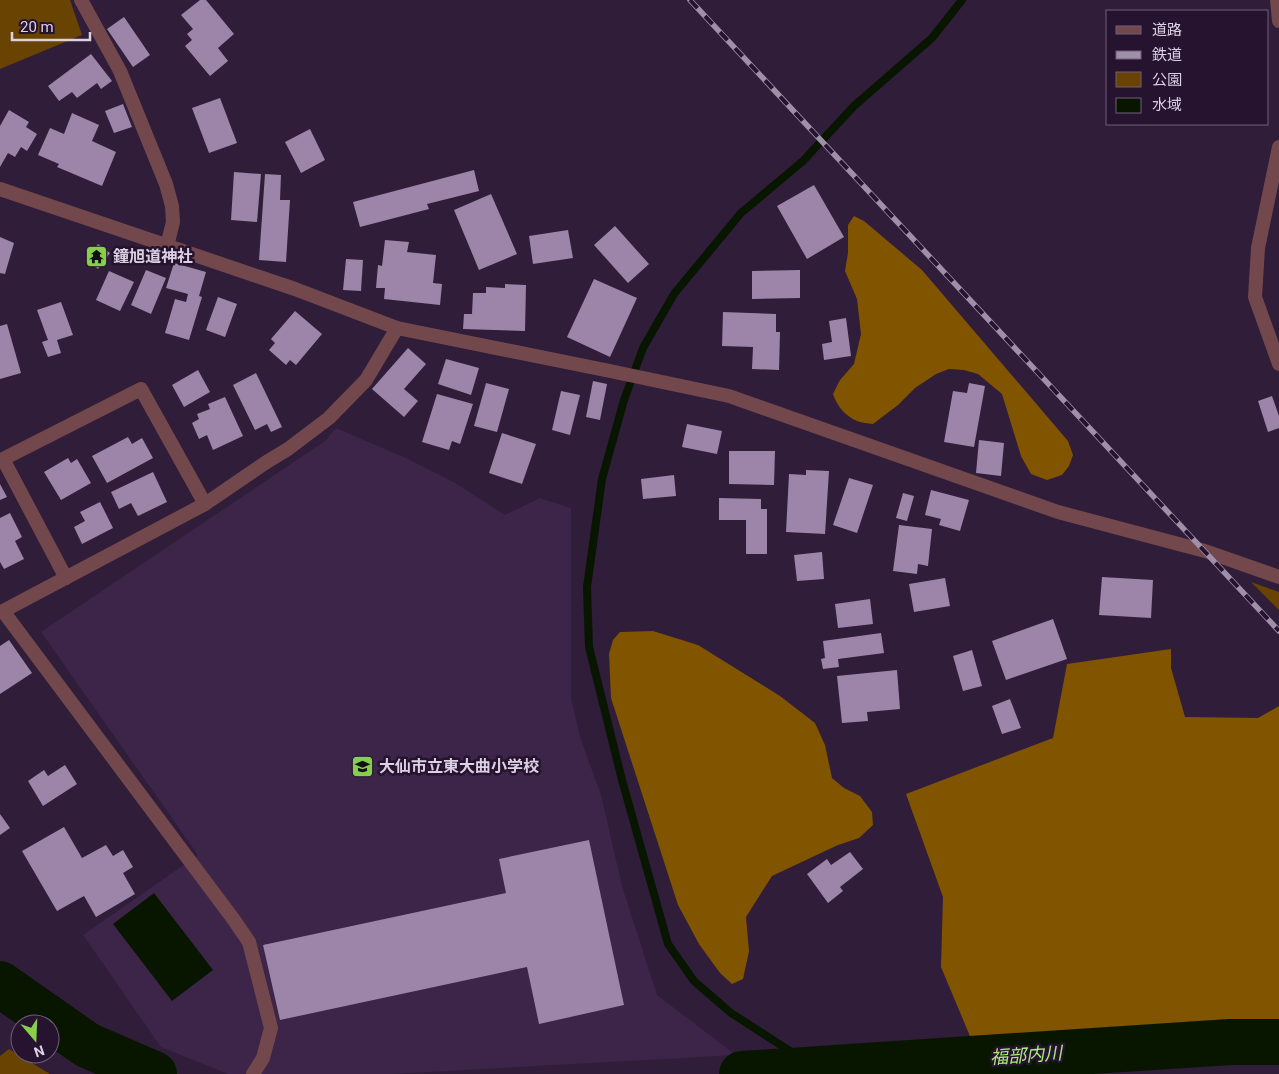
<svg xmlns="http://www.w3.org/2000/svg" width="1279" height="1074" font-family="Roboto,'Noto Sans JP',sans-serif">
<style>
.built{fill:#3c2548}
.green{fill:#684301}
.forest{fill:#815400}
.water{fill:#081600}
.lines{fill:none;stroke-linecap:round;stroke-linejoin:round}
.stream{stroke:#081600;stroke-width:8}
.river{stroke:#081600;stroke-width:46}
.building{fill:#9c85a8}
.minor{stroke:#73484c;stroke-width:14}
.rail-casing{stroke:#9f90a7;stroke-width:5.5}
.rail{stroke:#261330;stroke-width:4;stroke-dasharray:11;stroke-linecap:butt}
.labels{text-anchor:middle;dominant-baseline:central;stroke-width:5;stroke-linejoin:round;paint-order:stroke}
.poi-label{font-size:16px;font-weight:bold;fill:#dcd0e3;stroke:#261330;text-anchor:start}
.water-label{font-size:18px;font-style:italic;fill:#aaec7a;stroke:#261330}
</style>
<rect width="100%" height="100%" fill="#301d3a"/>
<polygon class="built" points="336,428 408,459 455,483 505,515 540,498 571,508 571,698 580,737 601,795 622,886 657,995 736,1055 391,1074 228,1074 161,1047 83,935 198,855 41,632 325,441"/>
<g class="green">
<polygon points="0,0 70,0 82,35 0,69"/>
<polygon points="1251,582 1279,592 1279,610"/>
<polygon points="9,1049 50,1074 0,1074 0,1056"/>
</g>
<g class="forest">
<path d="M 854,216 L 864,221 L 922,270 L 1068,441 L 1073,455 L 1069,466 L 1062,475 L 1047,480 L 1031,474 L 1021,456 L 1002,394 L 978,374 L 964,370 L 949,369 L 936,374 L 915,388 L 898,405 L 873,424 C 868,423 862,423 857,421 C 845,416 837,406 833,394 L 840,380 L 854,364 L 861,334 L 857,299 L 845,271 L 848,253 L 848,225 Z"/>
<polygon points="653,631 698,645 780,696 815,723 825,745 832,778 844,788 860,796 872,812 873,825 859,838 838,845 772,876 746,917 749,951 743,979 732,984 720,973 699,944 678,905 611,698 609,654 613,640 620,632"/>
<polygon points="1171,649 1171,668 1185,717 1258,718 1279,706 1279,1025 972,1041 941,967 943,897 906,794 1053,738 1067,664"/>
</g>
<polygon class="water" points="154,893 213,970 172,1001 113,924"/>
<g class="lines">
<polyline class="stream" points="818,1069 731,1013 694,981 668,944 622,780 589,647 587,587 602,479 624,400 643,348 674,294 741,213 803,161 854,106 932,38 962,0"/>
<g class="river">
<polyline points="0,984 87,1045 154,1074"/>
<polyline points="742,1074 1230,1042 1279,1042"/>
</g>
</g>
<g class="building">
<polygon points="200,0 206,0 234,34 218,48 228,61 210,76 185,46 192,40 187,34 193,29 181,15"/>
<polygon points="124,17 150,55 133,67 107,29"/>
<polygon points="91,54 112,81 101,89 97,83 77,98 72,92 59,101 48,86"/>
<polygon points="220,98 237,143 209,153 192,108"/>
<polygon points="123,104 132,127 114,133 105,111"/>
<polygon points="9,110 29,122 26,127 37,134 27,151 21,147 15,157 8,153 0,167 0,126"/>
<polygon points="72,113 99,125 92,141 116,152 102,186 57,167 59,164 38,155 50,128 64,134"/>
<polygon points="310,129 325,160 301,173 285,142"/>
<polygon points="474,170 479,191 427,204 429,209 360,227 353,202"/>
<polygon points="234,172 261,174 257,222 231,220"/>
<polygon points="265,174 281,175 280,200 290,200 286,262 259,260"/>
<polygon points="814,185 844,237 807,259 777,206"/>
<polygon points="491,194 517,254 479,270 454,210"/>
<polygon points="615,226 649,264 628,283 594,245"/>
<polygon points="568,230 573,258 533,264 529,236"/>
<polygon points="0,237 14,243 5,274 0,273"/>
<polygon points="385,240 409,242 407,252 436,255 433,283 442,284 440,305 384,299 385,288 376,288 378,265 382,266"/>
<polygon points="98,244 110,253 98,269 86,260"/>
<polygon points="346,259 363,260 361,291 343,290"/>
<polygon points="174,263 206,272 199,296 202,297 189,340 165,333 175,299 186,302 188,294 166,288"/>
<polygon points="146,270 166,278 151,314 131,305"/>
<polygon points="800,270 800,298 752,299 752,271"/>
<polygon points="109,271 134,282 120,311 96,300"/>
<polygon points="594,279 637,298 610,357 567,337"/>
<polygon points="505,284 526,285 525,331 463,329 464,314 472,314 473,293 486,293 486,287 505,288"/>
<polygon points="218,297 237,304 225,337 206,330"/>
<polygon points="61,302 73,335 57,340 61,353 48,357 42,342 48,340 37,310"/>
<polygon points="295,311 322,334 296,365 290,360 286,365 269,350 275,343 271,339"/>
<polygon points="723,312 776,314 776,332 780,332 779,370 752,369 753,347 722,346"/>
<polygon points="846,318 851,356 824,360 822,344 832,342 829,321"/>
<polygon points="7,324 21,373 0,379 0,326"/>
<polygon points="408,348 426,364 404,389 418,401 404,417 372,389"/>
<polygon points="446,359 479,368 471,395 438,384"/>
<polygon points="198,370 210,392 184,407 172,385"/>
<polygon points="256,373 282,427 271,432 267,424 255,430 233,385"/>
<polygon points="593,381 607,384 600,420 586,417"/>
<polygon points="486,383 509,389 497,432 474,426"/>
<polygon points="969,383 985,386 974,447 944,442 953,391 967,393"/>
<polygon points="561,391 580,395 570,435 552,430"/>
<polygon points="437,394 473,404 460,444 452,441 449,450 422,442"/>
<polygon points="1272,396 1279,416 1279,428 1268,432 1258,401"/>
<polygon points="225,397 243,436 213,450 207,435 199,439 192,423 199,419 197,414 210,409 208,404"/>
<polygon points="687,424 722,431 717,454 682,447"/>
<polygon points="502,433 536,444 522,484 489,473"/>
<polygon points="128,437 132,444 142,438 153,458 107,483 92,456"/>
<polygon points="979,440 1004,443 1001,476 976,473"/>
<polygon points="729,451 775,451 774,485 729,484"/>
<polygon points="68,458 71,463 77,459 91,483 61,500 44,472"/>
<polygon points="806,470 829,471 825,534 786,532 789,474 806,475"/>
<polygon points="153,472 167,502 138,516 131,503 119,509 111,492"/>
<polygon points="674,475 676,496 643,499 641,479"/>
<polygon points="849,478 873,485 857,533 833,525"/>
<polygon points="0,484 7,497 0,500"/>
<polygon points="931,490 969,500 960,531 939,525 941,519 925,515"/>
<polygon points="903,493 914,496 907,521 896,518"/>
<polygon points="719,498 761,499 761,509 767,509 767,554 746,554 746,520 719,520"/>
<polygon points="100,502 113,528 82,544 74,527 85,521 80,512"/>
<polygon points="10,513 22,537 15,541 24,559 4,569 0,562 0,518"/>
<polygon points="899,525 932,529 928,566 918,564 917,574 893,571"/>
<polygon points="822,552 824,579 797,581 794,555"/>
<polygon points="1102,577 1153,580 1151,618 1099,615"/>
<polygon points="945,578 950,606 914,612 909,584"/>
<polygon points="870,599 873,624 838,628 835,604"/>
<polygon points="1053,619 1067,659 1006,680 992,641"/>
<polygon points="881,633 884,653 838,659 839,667 823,669 821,659 825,658 823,641"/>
<polygon points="9,640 32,673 0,694 0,646"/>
<polygon points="972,650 982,686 963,691 953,656"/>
<polygon points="897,670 900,709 867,712 868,721 842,723 837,676"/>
<polygon points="1010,699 1021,728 1002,734 992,706"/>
<polygon points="65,765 77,784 43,806 28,781 44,770 48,776"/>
<polygon points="0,814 10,828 0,835"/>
<polygon points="64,827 82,858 106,845 113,856 123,850 133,867 123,873 135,894 96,917 84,896 57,911 22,851"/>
<polygon points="589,840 624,1005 539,1024 527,967 280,1020 263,945 506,893 499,859"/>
<polygon points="850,852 863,869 840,887 843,891 828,903 807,874 827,859 831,865"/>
</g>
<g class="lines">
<g class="minor">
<polyline points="81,0 120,71 166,184 172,206 173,222 167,246"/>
<polyline points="1277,0 1279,21"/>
<polyline points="1279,147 1258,248 1255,297 1279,364"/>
<polyline points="0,189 295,289 397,328 610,371 729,396 1058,512 1205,551 1279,577"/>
<polyline points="66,578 3,459 141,389 205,504"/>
<polyline points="253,1074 263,1058 271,1028 249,942 234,920 3,611 205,504 265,463 288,449 329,418 366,380 397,328"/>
</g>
<defs>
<polyline id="rail" points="690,0 1279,631"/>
</defs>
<use href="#rail" class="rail-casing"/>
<use href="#rail" class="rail"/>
</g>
<defs>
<symbol id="temple-square" viewBox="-11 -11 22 22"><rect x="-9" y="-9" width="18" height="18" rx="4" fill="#87cf4b" stroke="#261330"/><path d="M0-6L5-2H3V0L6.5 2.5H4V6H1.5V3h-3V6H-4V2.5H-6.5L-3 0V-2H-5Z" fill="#111"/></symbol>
<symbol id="school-square" viewBox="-11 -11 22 22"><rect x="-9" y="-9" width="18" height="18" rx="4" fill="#87cf4b" stroke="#261330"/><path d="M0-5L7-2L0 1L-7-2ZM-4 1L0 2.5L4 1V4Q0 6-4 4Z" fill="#111"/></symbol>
</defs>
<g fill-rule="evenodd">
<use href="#temple-square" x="84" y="244" width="25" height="25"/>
<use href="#school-square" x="350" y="754" width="25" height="25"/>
</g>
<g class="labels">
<g class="poi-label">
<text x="113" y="256">鐘旭道神社</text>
<text x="379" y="766">大仙市立東大曲小学校</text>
</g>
<g class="water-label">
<text transform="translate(1026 1055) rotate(-4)">福部内川</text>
</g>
</g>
<rect x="1106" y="10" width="162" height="115" fill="#261330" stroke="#6f5f78"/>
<rect x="1116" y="26" width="25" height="8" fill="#73484c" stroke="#6f5f78"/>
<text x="1152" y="35" font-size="15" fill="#dcd0e3">道路</text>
<rect x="1116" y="51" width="25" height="8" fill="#9f90a7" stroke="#6f5f78"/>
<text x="1152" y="60" font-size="15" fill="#dcd0e3">鉄道</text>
<rect x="1116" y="72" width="25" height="15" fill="#684301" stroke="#6f5f78"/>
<text x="1152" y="85" font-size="15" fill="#dcd0e3">公園</text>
<rect x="1116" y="98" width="25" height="15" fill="#081600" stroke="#6f5f78"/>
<text x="1152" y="110" font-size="15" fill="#dcd0e3">水域</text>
<g transform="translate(35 1039) rotate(161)"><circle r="24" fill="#261330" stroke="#6f5f78"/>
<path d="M0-4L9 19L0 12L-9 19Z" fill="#87cf4b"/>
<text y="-8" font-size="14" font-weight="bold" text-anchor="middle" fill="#dcd0e3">N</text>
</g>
<path d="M12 32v8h78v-8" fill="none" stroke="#dcd0e3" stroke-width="2.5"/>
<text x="20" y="32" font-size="15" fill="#dcd0e3" stroke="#261330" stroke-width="4" paint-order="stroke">20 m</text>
</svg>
